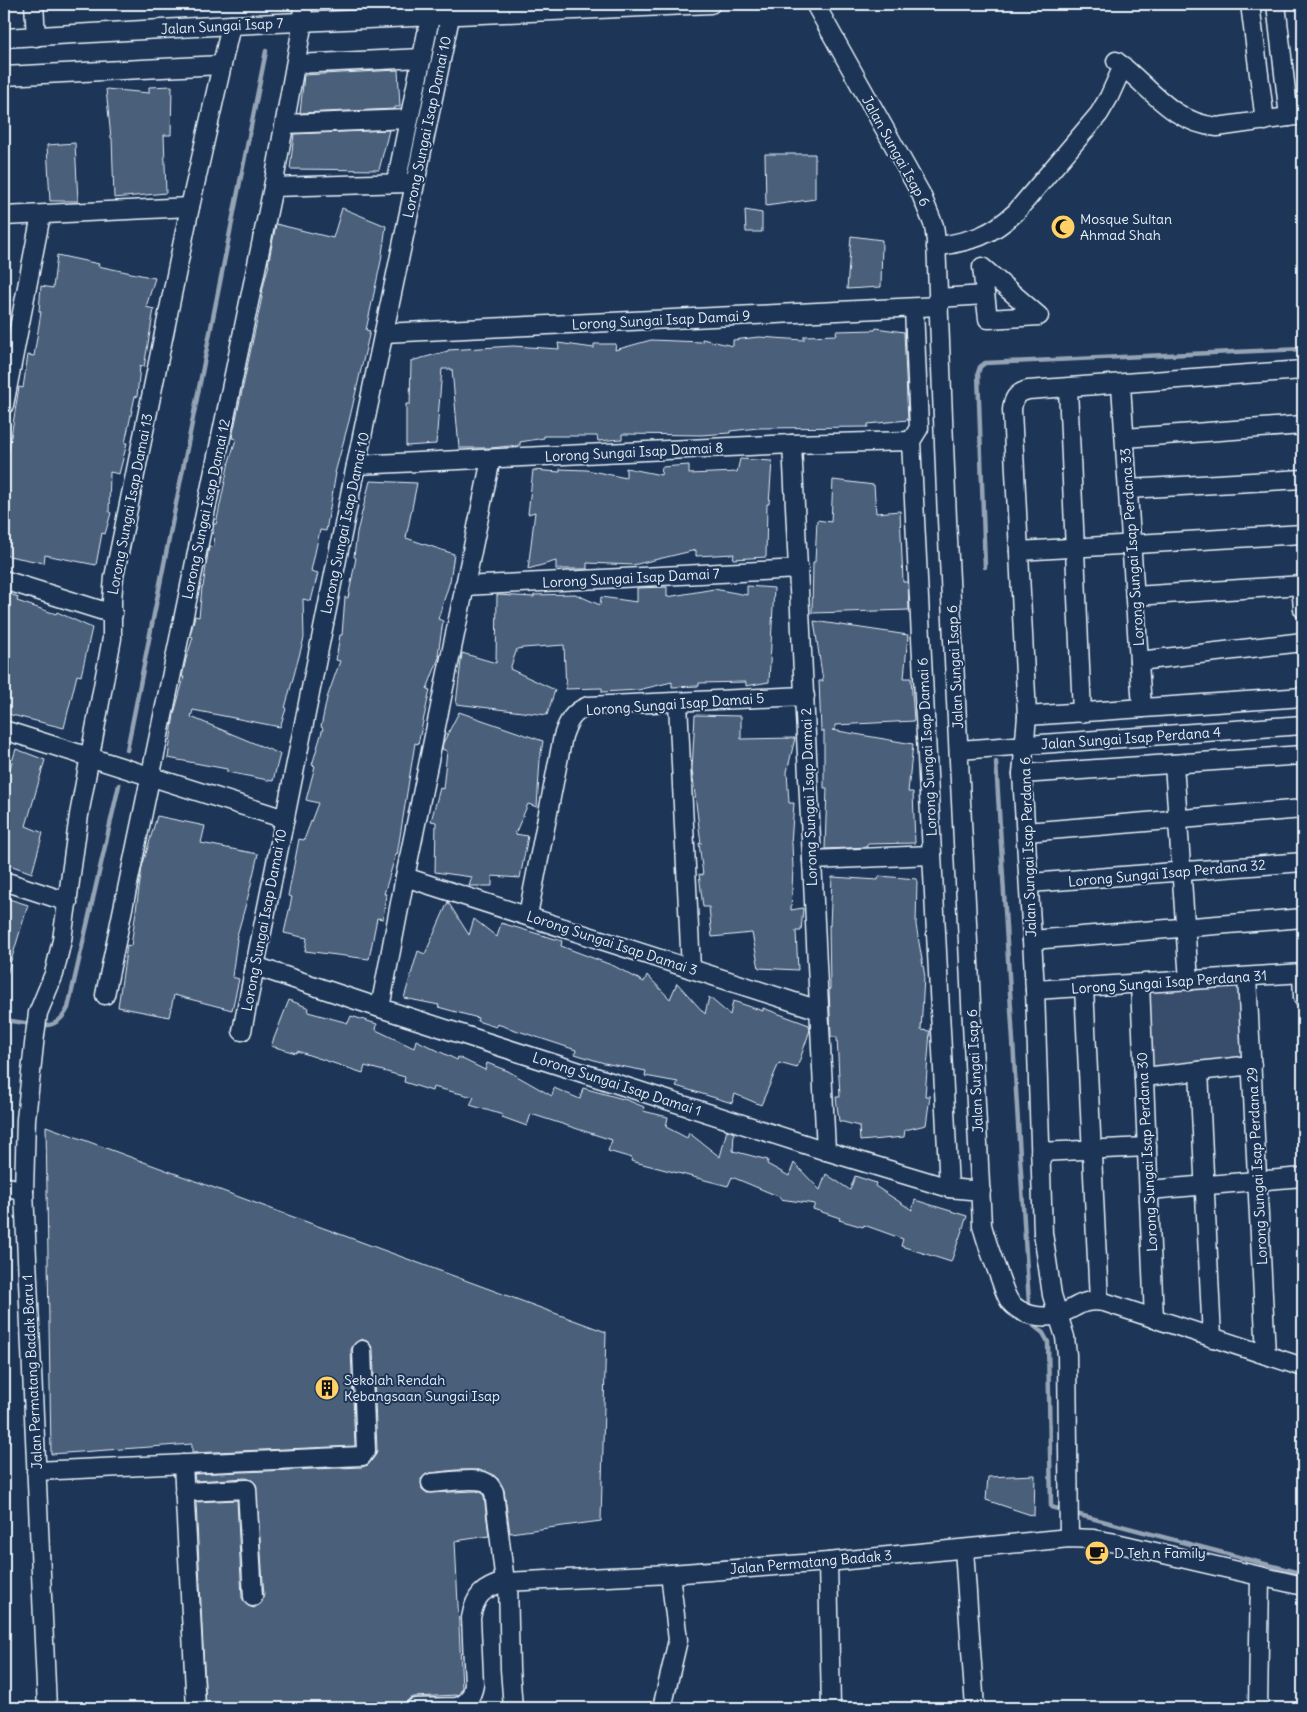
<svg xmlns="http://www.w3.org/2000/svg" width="1307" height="1712" font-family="Delius,sans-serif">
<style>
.green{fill:#374d6c;stroke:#909fb2}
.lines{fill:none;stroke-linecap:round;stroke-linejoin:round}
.stream{stroke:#95a4b5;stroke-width:4.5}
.building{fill:#495e7a;stroke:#e8f1f8}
.minor-casing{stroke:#e8f1f8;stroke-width:21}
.minor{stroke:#1d3557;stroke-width:18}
.labels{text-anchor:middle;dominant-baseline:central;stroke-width:4;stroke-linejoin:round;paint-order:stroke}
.street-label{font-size:14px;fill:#e8f1f8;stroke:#1d3557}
.poi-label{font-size:14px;fill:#e8f1f8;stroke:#1d3557;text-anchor:start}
</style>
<rect width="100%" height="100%" fill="#1d3557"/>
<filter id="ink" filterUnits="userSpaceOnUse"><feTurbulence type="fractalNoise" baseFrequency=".02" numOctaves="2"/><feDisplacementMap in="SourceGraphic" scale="10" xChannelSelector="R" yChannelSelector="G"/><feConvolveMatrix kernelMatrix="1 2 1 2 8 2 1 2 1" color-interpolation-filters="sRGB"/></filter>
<g filter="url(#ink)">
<polygon class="green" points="1243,981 1249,1062 1148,1073 1144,987"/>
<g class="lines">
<g class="stream">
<polyline points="985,567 978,373 980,367 985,363 1303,349"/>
<polyline points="127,750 266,51"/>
<polyline points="996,762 1029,1304"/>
<polyline points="4,1020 32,1024"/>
<path d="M 40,1025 C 54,1027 62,1020 68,1008 L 119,785"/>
<polyline points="1034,1326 1043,1333 1048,1342 1051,1507 1065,1511"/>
<polyline points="1072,1513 1303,1574"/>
</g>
</g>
<g class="building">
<polygon points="398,70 400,107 395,107 395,109 300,113 304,75"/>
<polygon points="172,86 171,135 164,135 166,193 114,198 112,138 111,138 106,89 149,93 149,87"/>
<polygon points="389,130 379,170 290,169 294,134"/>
<polygon points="75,143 78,201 50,201 47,145"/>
<polygon points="765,154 815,154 815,199 766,206"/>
<polygon points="342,208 386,226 381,261 366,330 370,331 349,421 335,473 336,473 326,531 320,530 311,571 318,573 311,601 303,599 304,638 285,708 286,709 280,727 193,710 191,717 280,754 273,781 227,772 227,769 168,758 174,714 184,677 182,677 186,659 193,637 190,636 195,616 199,617 202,587 203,587 209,546 214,547 213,528 214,524 216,524 229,462 236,439 232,438 262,297 261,297 266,275 269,265 268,265 276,224 333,238"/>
<polygon points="745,210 762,213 762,232 746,232"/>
<polygon points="851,236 882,240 881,287 847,289"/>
<polygon points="57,255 99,264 98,266 155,278 146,307 154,309 144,367 140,366 137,397 135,396 125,443 127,443 119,474 110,472 109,512 111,513 105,534 102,533 96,565 45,555 44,563 4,555 4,479 19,387 23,388 28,355 34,356 41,312 39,311 41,286 53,288"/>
<polygon points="876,328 904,332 908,420 868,424 868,427 758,428 730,431 730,433 701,435 622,434 622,439 598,441 597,436 544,436 544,438 520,442 520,445 491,448 459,448 452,369 442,369 436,444 406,446 406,404 410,404 411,361 448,351 448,350 513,346 559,349 558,343 594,348 594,344 616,344 615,350 651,340 702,342 702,339 733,346 733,340 759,337 804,340 804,336 837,335 836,331 875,330"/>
<polygon points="740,459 772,461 769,504 767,504 766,557 733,559 734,554 696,556 696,550 633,565 587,563 587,569 556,569 556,561 528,569 535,512 528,514 533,470 560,472 560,469 587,470 626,478 626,468 661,475 662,467 689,465 689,474 737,472"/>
<polygon points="833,480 874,485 876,513 900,511 903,582 908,582 909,610 812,613 813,562 815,562 817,520 831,522"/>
<polygon points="370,481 417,483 406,538 454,554 450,581 438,619 443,621 438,655 440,655 427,689 430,690 418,744 415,743 397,855 396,854 384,894 386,894 383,919 377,918 369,959 305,951 307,938 284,933 292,897 288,896 299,839 304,840 318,803 306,800 315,766 312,765 323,728 321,727 327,698 340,661 336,660 340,635 342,635 345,597 348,598 356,558 354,557 357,532"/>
<polygon points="747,586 774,588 769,682 746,686 746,682 699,683 699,686 672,687 672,682 638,690 602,692 602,688 566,689 564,645 523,648 517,649 510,669 555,690 547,715 456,704 462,653 496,663 497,595 534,597 534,595 575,594 600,605 601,597 637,602 637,588 667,587 667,597 714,589 747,595"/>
<polygon points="4,592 18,597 17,601 56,614 57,612 92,628 81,676 77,675 64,728 4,713"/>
<polygon points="814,621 908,635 904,678 911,678 914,721 835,725 835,730 832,730 913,744 908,792 913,792 915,843 867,844 867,847 825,849 827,788 824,788 824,731 821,731 819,681 823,681"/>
<polygon points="459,712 543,741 540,759 537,807 528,804 515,834 528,836 520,878 492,876 492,886 469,886 472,877 435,872 436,822 431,821 440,788 443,789 447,751 442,749 443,743"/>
<polygon points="695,715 741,716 741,739 795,738 787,772 789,803 794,803 791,843 792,843 793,868 791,910 803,908 801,931 796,931 798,970 759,968 752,933 712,937 709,907 703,907 699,874 703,875 699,843 701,844 692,770"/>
<polygon points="16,749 45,760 26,826 43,833 32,873 4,863 4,787"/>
<polygon points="157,816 205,826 201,843 258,854 249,893 236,939 237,939 232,977 239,979 232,1010 174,995 169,1017 118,1007 127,945 131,946 142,867"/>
<polygon points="879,876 917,879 916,925 925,977 924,977 921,1030 930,1031 925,1096 930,1096 926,1125 905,1130 904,1137 860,1141 859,1126 839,1121 836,1097 840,1097 837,1037 831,1037 829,989 830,989 829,925 830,926 832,877 878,880"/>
<polygon points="9,899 28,905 7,974 4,973 4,917"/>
<polygon points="448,902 469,935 474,919 497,937 501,923 562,941 561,946 614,966 644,982 647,975 670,999 677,983 705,1014 709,997 730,1015 733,1001 763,1011 763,1008 809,1025 810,1030 797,1068 779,1063 761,1105 735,1094 732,1103 676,1086 678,1082 645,1076 646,1071 604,1063 575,1054 576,1050 497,1024 496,1027 477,1021 478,1018 438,1007 439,1005 404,998 418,951 425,954"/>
<polygon points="289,1000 309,1008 308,1012 348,1023 351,1016 377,1024 376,1030 414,1048 416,1040 457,1060 458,1057 485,1070 487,1063 508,1071 552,1096 554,1088 580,1099 583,1088 627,1100 644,1107 643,1111 668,1117 666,1127 687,1138 689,1133 720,1157 727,1130 734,1133 733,1151 768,1160 767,1164 789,1176 794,1163 820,1190 826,1174 850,1190 855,1176 876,1183 875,1186 912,1210 915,1200 967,1216 951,1262 901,1246 903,1239 864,1225 863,1227 839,1220 840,1218 813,1209 815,1204 780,1199 780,1197 732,1177 728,1186 631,1161 632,1158 608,1151 612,1140 531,1114 527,1126 502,1117 503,1115 470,1105 474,1097 433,1087 432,1091 404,1082 405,1077 365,1066 363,1073 297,1051 296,1053 271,1046"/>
<polygon points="46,1126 606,1332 601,1521 510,1533 504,1490 499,1480 492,1474 479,1470 456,1470 430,1473 425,1475 421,1479 422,1489 427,1493 476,1491 481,1492 484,1496 489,1536 455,1541 462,1689 458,1695 414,1697 409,1699 405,1704 323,1708 206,1708 196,1502 237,1500 242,1598 248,1606 254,1608 262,1602 264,1596 256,1484 252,1480 246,1478 195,1481 194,1474 362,1467 368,1465 375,1456 377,1450 373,1349 367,1341 361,1339 353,1345 351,1350 355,1446 192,1453 192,1444 51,1454"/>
<polygon points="1035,1475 1034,1516 986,1500 988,1477"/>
</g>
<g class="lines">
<defs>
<g id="minor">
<polyline points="34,4 36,37"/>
<path d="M 815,4 L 921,194 L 934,226 L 936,241 L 947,519 L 982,1225 C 987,1245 994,1262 1001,1281 C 1003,1287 1006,1296 1010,1302 C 1021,1315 1041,1319 1056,1315 C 1076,1310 1079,1298 1104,1302 L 1303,1367"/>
<polyline points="1250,4 1265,121"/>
<polyline points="1276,4 1289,117"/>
<polyline points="4,38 231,25 711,4"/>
<path d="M 1116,61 C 1151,87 1170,122 1217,127 L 1303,115"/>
<polyline points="296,64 422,58"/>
<polyline points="4,76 221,65"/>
<polyline points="285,124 409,119"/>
<polyline points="396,183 430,18"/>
<polyline points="273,187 407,183"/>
<polyline points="4,216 190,207"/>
<path d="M 936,247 C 972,240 988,238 1016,212 L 1099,114 L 1109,97 L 1123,66"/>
<polygon points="982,267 1039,316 988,319"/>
<polyline points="938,298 985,295"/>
<polyline points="914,308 919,428 911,441 949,1188"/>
<polyline points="384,333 939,306"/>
<polyline points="1121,385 1142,708"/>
<polyline points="1068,388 1082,713"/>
<polyline points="4,405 41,215"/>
<polyline points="1125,438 1303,425"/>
<polyline points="792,444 826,1151"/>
<polyline points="356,465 792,444 911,441"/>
<polyline points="1128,489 1303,479"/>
<polyline points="1019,551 1303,534"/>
<polyline points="4,580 113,614"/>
<polyline points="1301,585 1303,609"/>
<polyline points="464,586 799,569"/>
<polyline points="1135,596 1303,585"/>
<polyline points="1139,661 1303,642"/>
<polyline points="678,703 691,969"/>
<polyline points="1027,716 1303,697"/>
<polyline points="4,730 285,819"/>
<polyline points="959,750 1303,725"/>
<polyline points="1174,764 1189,981"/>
<polyline points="1022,774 1303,755"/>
<polyline points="1026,832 1303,809"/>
<polyline points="812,860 932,855"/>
<polyline points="405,877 819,1010"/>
<polyline points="4,881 68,902"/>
<polyline points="1030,883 1303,862"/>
<path d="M 528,915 L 563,736 C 568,721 573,712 588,706 L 805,696"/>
<polyline points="1032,940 1303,918"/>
<polyline points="255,966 380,1008 826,1151 949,1188 981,1191"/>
<polyline points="1302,973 1303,998"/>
<polyline points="1247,977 1266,1355"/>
<polyline points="1140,984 1154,1319"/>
<polyline points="1084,987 1099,1301"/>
<polyline points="1035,990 1303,973"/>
<polyline points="105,995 273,187 300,38 303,22 302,4"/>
<polyline points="380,1008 405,877 491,459"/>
<polyline points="242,1031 356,465 450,17"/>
<polyline points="1199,1071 1212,1338"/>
<polyline points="1144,1077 1252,1065"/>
<polyline points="1040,1152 1147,1147"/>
<polyline points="4,1186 24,1191"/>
<polyline points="1149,1190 1303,1177"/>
<polyline points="183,1464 196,1708"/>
<polyline points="36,1471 362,1456 366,1450 362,1350"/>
<path d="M 431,1483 C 446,1482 469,1478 483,1481 C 489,1483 491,1487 494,1492 L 505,1582"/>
<polyline points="184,1492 247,1489 253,1597"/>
<path d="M 1069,1538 L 1067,1355 L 1065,1337 L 1052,1295 L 1043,1233 L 1035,990 L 1022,774 L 1027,716 L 1012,410 C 1013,399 1016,393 1028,390 L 1303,370"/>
<polyline points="964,1549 975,1708"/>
<polyline points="828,1562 831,1708"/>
<polyline points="508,1582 510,1669 513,1708"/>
<polyline points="47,1708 24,1191 26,1119 35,1035 38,1013 54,974 62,940 79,815 112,638 112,600 114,577 190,207 231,25"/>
<path d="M 415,1708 L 457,1707 C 468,1704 472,1696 474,1685 L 471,1618 C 475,1595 483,1588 505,1582 L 670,1574 L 828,1562 L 1069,1538 L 1094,1539 L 1116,1543 L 1303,1586"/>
<polyline points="662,1708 678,1640 670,1574"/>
<polyline points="1258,1708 1260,1576"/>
</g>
</defs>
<use href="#minor" class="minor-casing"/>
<use href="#minor" class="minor"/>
</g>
</g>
<defs>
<symbol id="mosque-disc" viewBox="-11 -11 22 22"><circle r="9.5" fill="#ffd166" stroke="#1d3557"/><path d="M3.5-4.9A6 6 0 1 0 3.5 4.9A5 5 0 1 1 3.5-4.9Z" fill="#111"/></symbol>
<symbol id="building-disc" viewBox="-11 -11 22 22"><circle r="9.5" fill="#ffd166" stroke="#1d3557"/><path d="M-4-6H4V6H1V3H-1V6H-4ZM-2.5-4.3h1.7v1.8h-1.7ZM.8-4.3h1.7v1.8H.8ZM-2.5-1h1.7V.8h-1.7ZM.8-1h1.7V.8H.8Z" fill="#111"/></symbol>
<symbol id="cafe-disc" viewBox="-11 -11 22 22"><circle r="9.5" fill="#ffd166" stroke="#1d3557"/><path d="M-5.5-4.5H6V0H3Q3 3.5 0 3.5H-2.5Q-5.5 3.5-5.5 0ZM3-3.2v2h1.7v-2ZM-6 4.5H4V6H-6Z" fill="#111"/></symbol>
</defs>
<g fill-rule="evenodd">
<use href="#mosque-disc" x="1049" y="213" width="28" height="28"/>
<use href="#building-disc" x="313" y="1374" width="28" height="28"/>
<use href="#cafe-disc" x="1083" y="1539" width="28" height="28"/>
</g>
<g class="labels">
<g class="street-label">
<text transform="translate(222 26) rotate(-3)">Jalan Sungai Isap 7</text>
<text transform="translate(427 127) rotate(-78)">Lorong Sungai Isap Damai 10</text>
<text transform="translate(896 151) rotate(61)">Jalan Sungai Isap 6</text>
<text transform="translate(661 320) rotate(-3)">Lorong Sungai Isap Damai 9</text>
<text transform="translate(634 452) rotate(-3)">Lorong Sungai Isap Damai 8</text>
<text transform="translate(130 504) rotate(-79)">Lorong Sungai Isap Damai 13</text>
<text transform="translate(206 509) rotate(-78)">Lorong Sungai Isap Damai 12</text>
<text transform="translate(345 523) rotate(-78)">Lorong Sungai Isap Damai 10</text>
<text transform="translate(1132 547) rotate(-94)">Lorong Sungai Isap Perdana 33</text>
<text transform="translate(631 578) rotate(-3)">Lorong Sungai Isap Damai 7</text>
<text transform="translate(955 667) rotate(-93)">Jalan Sungai Isap 6</text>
<text transform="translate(675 704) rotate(-4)">Lorong Sungai Isap Damai 5</text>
<text transform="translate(1131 738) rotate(-4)">Jalan Sungai Isap Perdana 4</text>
<text transform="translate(927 747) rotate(-93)">Lorong Sungai Isap Damai 6</text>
<text transform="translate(809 797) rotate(-92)">Lorong Sungai Isap Damai 2</text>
<text transform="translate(1028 847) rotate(-92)">Jalan Sungai Isap Perdana 6</text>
<text transform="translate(1167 873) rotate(-5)">Lorong Sungai Isap Perdana 32</text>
<text transform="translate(264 920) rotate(-79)">Lorong Sungai Isap Damai 10</text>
<text transform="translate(612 943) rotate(18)">Lorong Sungai Isap Damai 3</text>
<text transform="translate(1169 982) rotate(-4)">Lorong Sungai Isap Perdana 31</text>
<text transform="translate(975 1071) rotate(-93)">Jalan Sungai Isap 6</text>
<text transform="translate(617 1084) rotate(18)">Lorong Sungai Isap Damai 1</text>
<text transform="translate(1147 1152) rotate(-93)">Lorong Sungai Isap Perdana 30</text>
<text transform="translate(1257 1166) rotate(-93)">Lorong Sungai Isap Perdana 29</text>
<text transform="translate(32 1372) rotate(-93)">Jalan Permatang Badak Baru 1</text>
<text transform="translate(811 1562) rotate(-5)">Jalan Permatang Badak 3</text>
</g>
<g class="poi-label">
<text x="1080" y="219">Mosque Sultan<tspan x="1080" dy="16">Ahmad Shah</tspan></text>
<text x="344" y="1380">Sekolah Rendah<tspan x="344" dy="16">Kebangsaan Sungai Isap</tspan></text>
<text x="1114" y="1553">D Teh n Family</text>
</g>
</g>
<rect width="1307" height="1712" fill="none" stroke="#1d3557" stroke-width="20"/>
<rect x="10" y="10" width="1287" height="1692" fill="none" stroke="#e8f1f8" stroke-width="2" filter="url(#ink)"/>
</svg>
